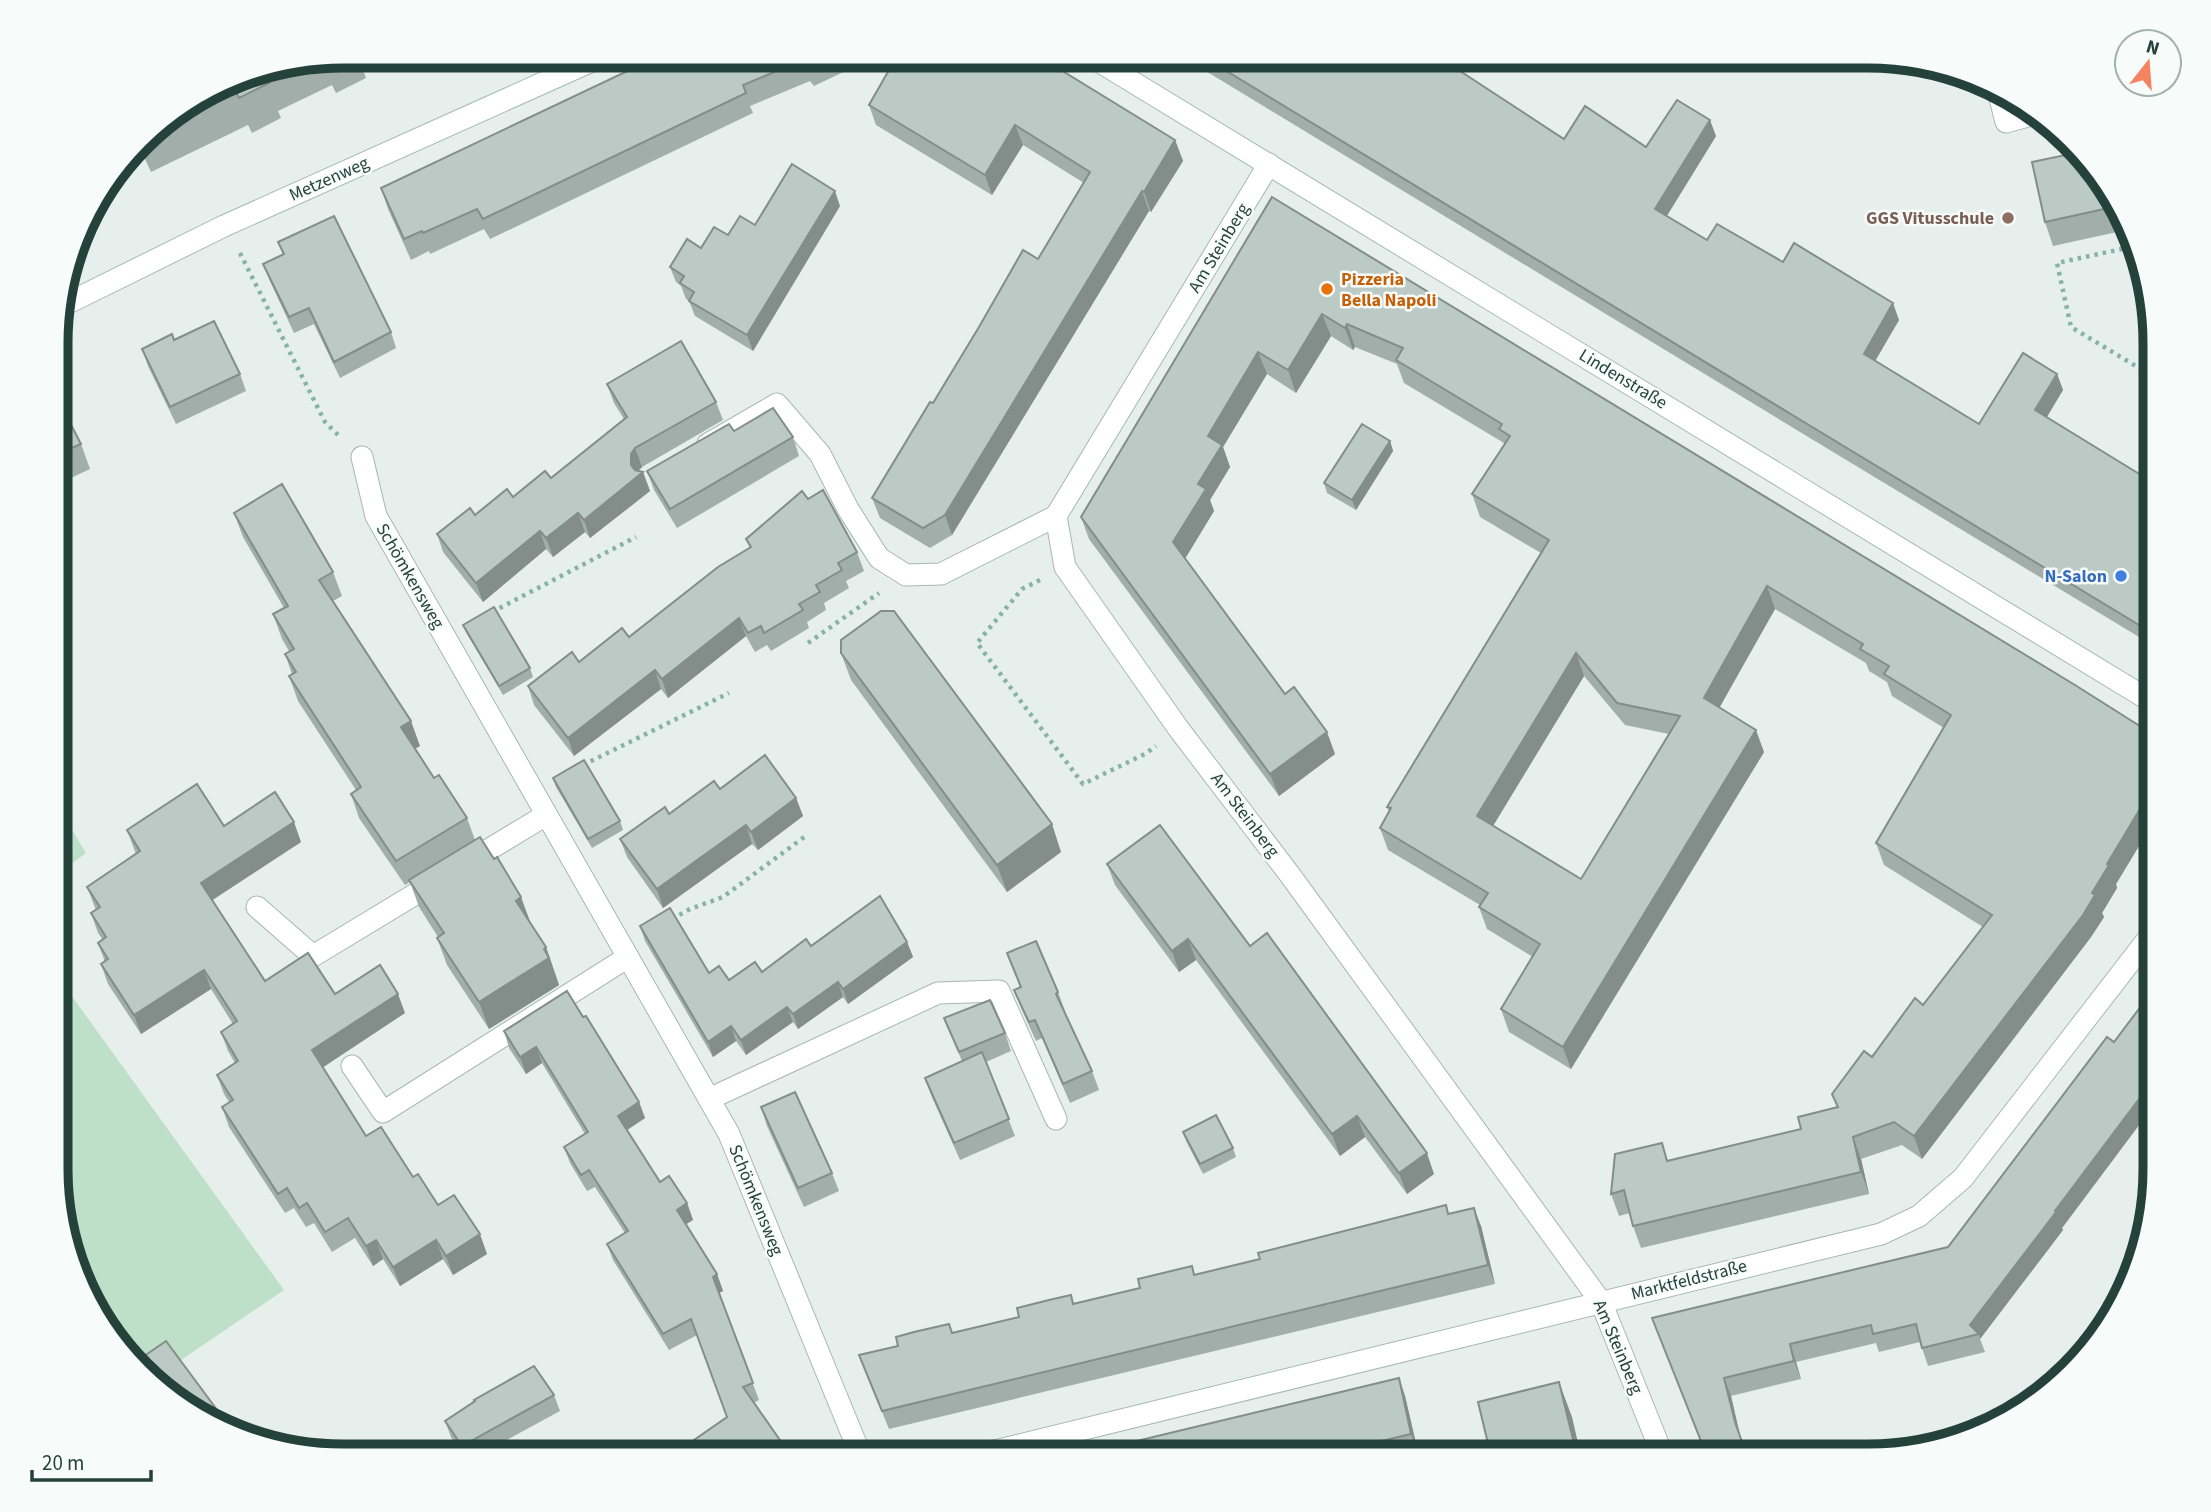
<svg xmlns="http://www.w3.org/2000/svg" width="2211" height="1512" font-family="'Source Sans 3',sans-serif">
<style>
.green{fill:#bfe0c8}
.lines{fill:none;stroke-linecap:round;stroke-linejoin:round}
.lane-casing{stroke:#a8b8b2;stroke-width:23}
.street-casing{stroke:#a8b8b2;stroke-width:23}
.secondary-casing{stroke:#a4bbb3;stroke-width:23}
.path{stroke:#86b3a5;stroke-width:4.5;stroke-dasharray:3.5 5;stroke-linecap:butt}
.lane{stroke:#fff;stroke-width:21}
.street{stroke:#fff;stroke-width:21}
.secondary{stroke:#fff;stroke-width:21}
.wall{fill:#a1aea9;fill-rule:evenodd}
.shaded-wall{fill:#838d89}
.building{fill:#bbcac4;stroke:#838d89;stroke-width:2;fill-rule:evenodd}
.education-dot{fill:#8d6e63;stroke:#f7fbf9;stroke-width:2.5}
.food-dot{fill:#e8710a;stroke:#f7fbf9;stroke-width:2.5}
.shop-dot{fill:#3f7fe0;stroke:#f7fbf9;stroke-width:2.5}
.labels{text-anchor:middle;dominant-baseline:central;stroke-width:5;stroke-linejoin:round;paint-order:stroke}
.street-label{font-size:18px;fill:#24423a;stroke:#f7fbf9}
.education-label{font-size:18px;font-weight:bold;fill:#785e54;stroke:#f7fbf9;text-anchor:end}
.food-label{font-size:18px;font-weight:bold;fill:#c56008;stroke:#f7fbf9;text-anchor:start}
.shop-label{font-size:18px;font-weight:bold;fill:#366cbe;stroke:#f7fbf9;text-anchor:end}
.rim{fill:none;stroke:#24423a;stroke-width:9}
</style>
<rect width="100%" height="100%" fill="#e6efeb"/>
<g class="green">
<polygon points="58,807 86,853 58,874"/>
<polygon points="58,977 284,1290 153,1379 95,1313 58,1206"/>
</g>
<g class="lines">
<defs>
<g id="lane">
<polyline points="1998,91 2006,122 2039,113"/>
<polyline points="708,444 777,404 820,454 848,509 879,558 906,575 941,574 1056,516"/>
<polyline points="257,907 313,956 546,815"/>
<polyline points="352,1066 383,1112 628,957"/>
<polyline points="709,1099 938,993 999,991 1056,1119"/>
</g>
<g id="street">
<polyline points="1269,164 1056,516 1065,567 1178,728 1290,875 1601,1302 1663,1456"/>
<polyline points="362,457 376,516 729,1134 861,1456"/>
<polyline points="974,1456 1881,1234 1919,1216 1963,1178 2154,931"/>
</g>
<g id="secondary">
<polyline points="1090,56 2154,703"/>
<polyline points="58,308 224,226 603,56"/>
</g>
</defs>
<use href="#lane" class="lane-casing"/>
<use href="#street" class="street-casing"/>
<use href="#secondary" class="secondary-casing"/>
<g class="path">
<polyline points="2131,247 2057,263 2071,327 2154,377"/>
<polyline points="240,253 325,422 341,438"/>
<polyline points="1040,580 1022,589 977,643 1083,784 1145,754 1156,746"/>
<polyline points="492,612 636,537"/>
<polyline points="808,643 879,593"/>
<polyline points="583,765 729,693"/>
<polyline points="672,919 690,909 723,897 807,835"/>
</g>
<use href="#lane" class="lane"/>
<use href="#street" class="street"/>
<use href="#secondary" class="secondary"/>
</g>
<g class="wall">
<polygon points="343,56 393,56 363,70 366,78 336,93 332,85 278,111 281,118 252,133 248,125 151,172 139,146 154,128 234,78"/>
<polygon points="659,56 877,56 814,86 810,81 750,106 753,113 490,239 484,229 430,254 429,251 411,260 388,209 381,188"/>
<polygon points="1181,56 1437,56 1564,139 1646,147 1716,136 1667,216 1707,240 1783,262 1899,320 1875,360 1979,424 2057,374 2063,390 2046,417 2154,483 2154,646 1800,432"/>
<polygon points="2013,100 2022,104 2015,106"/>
<polygon points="869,105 1175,140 1183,161 1151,212 1149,211 952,535 930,548 880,518 872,498 933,403 1038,259 1084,183 1023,145 992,195 876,125"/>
<path d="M 1272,197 L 2154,735 L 2154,836 L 2148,831 L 2116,884 L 2117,888 L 2102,913 L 2104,917 L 2091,937 L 1922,1159 L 1902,1145 L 1861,1159 L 1869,1194 L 1641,1248 L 1633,1226 L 1630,1213 L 1619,1216 L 1611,1194 L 1669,1160 L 1801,1129 L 1837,1107 L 1832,1094 L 1923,1005 L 1983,927 L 1884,865 L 1876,843 L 1944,728 L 1892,696 L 1887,682 L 1869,671 L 1866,663 L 1775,609 L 1719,707 L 1764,752 L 1571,1069 L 1509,1032 L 1501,1009 L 1533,957 L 1487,929 L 1479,907 L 1480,905 L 1388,850 L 1380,828 L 1389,812 L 1387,807 L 1541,553 L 1480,517 L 1472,494 L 1504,444 L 1504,443 L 1404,383 L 1397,364 L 1355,347 L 1353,350 L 1331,336 L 1296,393 L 1267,374 L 1223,447 L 1230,467 L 1210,500 L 1214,511 L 1185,559 L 1285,694 L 1335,754 L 1279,796 L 1089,539 L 1081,517 ZM 1584,676 L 1625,725 L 1669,734 L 1581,879 L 1493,826 Z"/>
<polygon points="2117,200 2126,230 2053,246 2045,222"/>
<polygon points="840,206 753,351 695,316 689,301 686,299 681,286 676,282 670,267 701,248 728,235 755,225"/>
<polygon points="278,242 391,332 396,348 340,378 314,324 294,333 269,279 263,264 283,254"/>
<polygon points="174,340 240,374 246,391 176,424 148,366 142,349"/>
<polygon points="607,384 716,402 723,420 642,467 638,471 643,472 650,491 590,538 585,532 553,557 546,549 483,602 443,552 437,534 551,478 624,419 614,403"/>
<polygon points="58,419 81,444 90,469 58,484"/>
<polygon points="734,431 793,437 799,456 677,528 654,490 647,471"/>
<polygon points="1390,441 1393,451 1356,510 1327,493 1324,483"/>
<polygon points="808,499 857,552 864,571 846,581 849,588 824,603 826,610 807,622 809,628 771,651 767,645 755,652 746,636 668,698 661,689 574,756 534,705 528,686 579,662 629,637 750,548 746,539"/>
<polygon points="234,513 333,572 342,596 333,601 420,746 415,748 434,778 467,818 475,840 546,947 559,985 489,1029 447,965 437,938 438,937 419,907 410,882 405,885 359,818 351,794 356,790 298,701 289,676 292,674 285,654 289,651 282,639 273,614 284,608 243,537"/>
<polygon points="463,625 530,668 533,677 503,695 467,634"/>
<polygon points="841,653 1061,852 1007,892 851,680"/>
<polygon points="553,778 620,821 623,830 592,848 556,787"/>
<polygon points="720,789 796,798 803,816 758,850 752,844 663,908 627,857 620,839"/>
<polygon points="224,826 301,842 212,900 265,981 335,994 405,1013 322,1067 366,1136 413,1177 438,1205 487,1254 453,1275 443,1259 400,1286 383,1259 373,1266 355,1238 332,1252 314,1223 306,1227 294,1208 285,1213 229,1127 222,1107 229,1102 224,1094 217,1075 235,1063 228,1051 221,1032 233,1024 211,989 141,1034 108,984 101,964 105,962 98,943 103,940 98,933 91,913 96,910 87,887 136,854 127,830"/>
<polygon points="58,827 65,846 58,850"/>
<polygon points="1107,864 1250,946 1434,1174 1407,1194 1365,1137 1340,1156 1196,960 1179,972 1115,885"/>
<polygon points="640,926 709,973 729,980 762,972 811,946 907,942 913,957 848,1004 843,997 798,1029 793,1022 746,1055 736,1041 713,1057 645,941"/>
<polygon points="1007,953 1058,992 1065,1011 1064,1011 1092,1071 1099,1090 1070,1103 1042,1038 1036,1041 1021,1008 1014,990 1020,987"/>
<polygon points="2154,989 2154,1105 2062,1228 2063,1230 1980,1339 1985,1352 1928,1366 1920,1342 1879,1352 1876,1343 1796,1362 1801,1379 1731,1396 1741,1439 1747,1456 1706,1456 1652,1318 1948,1247 2114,1042"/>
<polygon points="583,1017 639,1102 645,1118 627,1130 660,1182 687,1203 693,1220 686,1224 717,1274 723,1291 719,1293 759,1400 727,1417 697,1335 669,1350 613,1260 607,1244 625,1233 595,1187 587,1191 570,1163 564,1147 585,1134 542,1063 526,1074 509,1048 504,1031"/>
<polygon points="944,1018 1005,1033 1011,1051 986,1062 1015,1136 960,1160 931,1095 925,1078 962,1061"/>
<polygon points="761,1107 832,1173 839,1191 804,1207 767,1126"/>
<polygon points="1183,1132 1233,1148 1236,1157 1203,1174 1186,1141"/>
<polygon points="1449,1214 1481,1226 1495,1284 889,1429 859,1355 1019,1317 1071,1295 1074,1304"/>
<polygon points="1399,1378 1405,1396 1418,1452 1403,1456 1074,1456"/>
<polygon points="554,1395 560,1411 479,1455 463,1455 451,1437 445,1421 474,1402"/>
</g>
<g class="shaded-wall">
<polygon points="1710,120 1716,136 1661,225 1655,209"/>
<polygon points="1015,125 1023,145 992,195 985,175"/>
<polygon points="1175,140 1183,161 1151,212 1144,192"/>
<polygon points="835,191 840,206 753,351 747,335"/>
<polygon points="1142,191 1149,211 952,535 945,515"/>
<polygon points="1893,303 1899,320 1870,370 1864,354"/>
<polygon points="1322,314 1331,336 1296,393 1288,370"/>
<polygon points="1347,324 1355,347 1353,350 1345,328"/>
<polygon points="1258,352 1267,374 1223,447 1230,467 1210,500 1214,511 1181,565 1173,542 1208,436"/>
<polygon points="2057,374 2063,390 2041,427 2035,410"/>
<polygon points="1390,441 1393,451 1356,510 1352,500"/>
<polygon points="635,448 642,467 637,472 643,472 650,491 590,538 584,520 631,465 631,454"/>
<polygon points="578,513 585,532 553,557 546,538"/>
<polygon points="540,531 546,549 483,602 476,583"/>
<polygon points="1767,586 1775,609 1712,721 1704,698"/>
<polygon points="739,618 746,636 668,698 662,679"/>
<polygon points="1576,653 1584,676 1485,839 1477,816"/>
<polygon points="655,670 661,689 574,756 568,738"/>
<polygon points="411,721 420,746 410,752 401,727"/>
<polygon points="1756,730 1764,752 1571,1069 1563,1047"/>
<polygon points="1327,732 1335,754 1279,796 1270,774"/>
<polygon points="796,798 803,816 758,850 751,832"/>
<polygon points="2140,809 2148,831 2116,884 2117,888 2102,913 2104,917 2091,937 1922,1159 1914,1136 2092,893 2107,864"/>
<polygon points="294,822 301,842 208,903 201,883"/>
<polygon points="1052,824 1061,852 1007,892 997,865"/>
<polygon points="746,825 752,844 663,908 657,889"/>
<polygon points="521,897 531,924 516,901"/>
<polygon points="1188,939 1196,960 1179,972 1172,951"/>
<polygon points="907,942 913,957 848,1004 843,989"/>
<polygon points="546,947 559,985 489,1029 479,1002"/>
<polygon points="204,970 211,989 141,1034 134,1015"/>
<polygon points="838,982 843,997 798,1029 793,1014"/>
<polygon points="398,994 405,1013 319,1070 312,1050"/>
<polygon points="787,1007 793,1022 746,1055 741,1040"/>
<polygon points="731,1026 736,1041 713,1057 708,1042"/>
<polygon points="536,1047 542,1063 526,1074 520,1057"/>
<polygon points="2154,1079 2154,1105 2062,1228 2063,1230 1980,1339 1979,1334 1970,1325"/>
<polygon points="639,1102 645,1118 624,1132 618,1116"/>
<polygon points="1357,1116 1365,1137 1340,1156 1332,1134"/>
<polygon points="1853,1137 1861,1159 1869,1194 1861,1172"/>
<polygon points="1427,1153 1434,1174 1407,1194 1399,1173"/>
<polygon points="687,1203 693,1220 683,1226 677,1210"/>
<polygon points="1474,1208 1481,1226 1495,1284 1488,1265"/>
<polygon points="480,1234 487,1254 453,1275 446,1256"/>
<polygon points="376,1240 383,1259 373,1266 366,1246"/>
<polygon points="436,1240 443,1259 400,1286 393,1267"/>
<polygon points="717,1274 723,1291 719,1293 713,1277"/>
<polygon points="1790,1344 1796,1362 1801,1379 1794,1361"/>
<polygon points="1399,1378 1405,1396 1418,1452 1411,1434"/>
<polygon points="1724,1378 1731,1396 1741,1440 1735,1422"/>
<polygon points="1559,1382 1572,1417 1581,1456 1577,1456"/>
</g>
<g class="building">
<polygon points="659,56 827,56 807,66 803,60 743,85 746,93 483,219 477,209 423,233 422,231 404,239 381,188"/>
<polygon points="897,56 1038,56 1175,140 1144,192 1142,191 945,515 923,528 872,498 930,402 933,403 979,327 1023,250 1038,259 1090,172 1015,125 985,175 869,105"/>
<polygon points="1202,56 1437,56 1564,139 1585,106 1646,147 1677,100 1710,120 1655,209 1707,240 1717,224 1783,262 1794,243 1893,303 1864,354 1979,424 2023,353 2057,374 2035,410 2154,483 2154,634 1794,416"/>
<polygon points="280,68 265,76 269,83 239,98 235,90 151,130 154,128 234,78"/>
<polygon points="2075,153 2117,200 2118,206 2045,222 2032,162"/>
<polygon points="792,164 835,191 747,335 689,301 694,292 680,283 684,276 670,267 687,239 701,248 714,227 728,235 740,216 755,225"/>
<path d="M 1272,197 L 2075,685 L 2154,735 L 2154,818 L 2140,809 L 2107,864 L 2109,865 L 2092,893 L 2095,895 L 2083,915 L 1914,1136 L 1894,1122 L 1853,1137 L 1861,1172 L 1633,1226 L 1624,1190 L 1611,1194 L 1615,1154 L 1662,1143 L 1667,1161 L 1801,1129 L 1798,1117 L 1838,1107 L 1832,1094 L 1864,1051 L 1872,1057 L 1915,998 L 1923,1005 L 1992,915 L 1876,843 L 1951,715 L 1884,674 L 1889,666 L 1860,649 L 1863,644 L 1767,586 L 1704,698 L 1756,730 L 1563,1047 L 1501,1009 L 1540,944 L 1479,907 L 1488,893 L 1380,828 L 1391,808 L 1387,807 L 1549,540 L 1472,494 L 1510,436 L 1499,429 L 1502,424 L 1396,360 L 1403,348 L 1347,324 L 1345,328 L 1322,314 L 1288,370 L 1258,352 L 1208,436 L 1222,445 L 1198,484 L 1206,489 L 1173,542 L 1285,694 L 1294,687 L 1327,732 L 1270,774 L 1081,517 ZM 1576,653 L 1617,703 L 1680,716 L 1581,879 L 1477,816 Z"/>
<polygon points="334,216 391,332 334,362 309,308 289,317 263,264 284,254 278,242"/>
<polygon points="214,321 240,374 170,407 142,349 172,334 174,340"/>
<polygon points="681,341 716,402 635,448 631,454 631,465 635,470 643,472 584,520 578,513 546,538 540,531 476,583 437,534 470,508 475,515 507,489 513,497 545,471 551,478 627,417 607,384"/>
<polygon points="773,408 793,437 670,509 647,471 729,424 734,431"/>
<polygon points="66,415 81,444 58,454 58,419"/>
<polygon points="1362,424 1390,441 1352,500 1324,483"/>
<polygon points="282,484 333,572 319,580 411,721 401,727 434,778 439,775 467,818 396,861 351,794 361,787 289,676 296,672 285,654 294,649 273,614 288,606 234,513"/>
<polygon points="823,490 857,552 838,563 842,570 816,585 820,592 799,604 803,610 764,633 761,626 748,633 739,618 662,679 655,670 568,738 528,686 572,652 579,662 622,628 629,637 718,567 751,547 746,539 802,491 808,499"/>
<polygon points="494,607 530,668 499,686 463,625"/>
<polygon points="881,611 894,611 1052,824 997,865 841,653 841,640"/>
<polygon points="765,755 796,798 751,832 746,825 657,889 620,839 665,807 669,814 714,781 720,789"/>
<polygon points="584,760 620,821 588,839 553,778"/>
<polygon points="197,784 224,826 275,792 294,822 201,883 265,981 308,953 335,994 380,965 398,994 312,1050 366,1136 381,1127 413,1177 418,1174 438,1205 454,1195 480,1234 446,1256 436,1240 393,1267 376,1240 366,1246 348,1218 325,1232 307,1203 299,1208 287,1188 278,1194 222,1107 233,1100 217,1075 238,1061 221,1032 237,1021 204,970 134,1015 101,964 108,959 98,943 106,937 91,913 100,907 87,887 140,851 127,830"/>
<polygon points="1160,825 1250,946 1267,933 1427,1153 1399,1173 1357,1116 1332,1134 1188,939 1172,951 1107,864"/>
<polygon points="480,837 494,859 497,857 521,897 516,901 546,947 544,949 549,958 479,1002 437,938 444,933 409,880"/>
<polygon points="880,896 907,942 843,989 838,982 793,1014 787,1007 741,1040 731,1026 708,1042 640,926 670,908 709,973 719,966 729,980 755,962 762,972 806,939 811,946"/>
<polygon points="1036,941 1058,992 1056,994 1092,1071 1063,1084 1035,1020 1029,1022 1014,990 1021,987 1007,953"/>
<polygon points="2154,989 2154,1079 2055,1211 2056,1212 1970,1325 1979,1334 1922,1348 1916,1324 1873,1334 1871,1325 1790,1344 1794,1361 1724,1378 1735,1422 1747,1456 1707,1456 1652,1318 1948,1247 2107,1037 2114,1042"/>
<polygon points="567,991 583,1017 586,1016 639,1102 618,1116 660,1182 669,1176 687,1203 677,1210 717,1274 713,1277 753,1383 743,1387 791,1456 671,1456 727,1417 691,1319 663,1334 607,1244 628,1231 589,1170 581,1175 564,1147 588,1132 536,1047 520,1057 504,1031"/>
<polygon points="990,1000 1005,1033 959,1052 944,1018"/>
<polygon points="982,1052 1009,1119 954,1143 925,1078"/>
<polygon points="795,1092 832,1173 798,1188 761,1107"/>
<polygon points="1216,1115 1233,1148 1200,1164 1183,1132"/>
<polygon points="1446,1205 1448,1214 1474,1208 1488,1265 882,1411 859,1355 898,1346 896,1337 914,1332 949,1324 952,1333 1019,1317 1017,1308 1049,1300 1071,1295 1073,1304 1140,1288 1138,1279 1192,1266 1194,1275 1260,1259 1258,1253"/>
<polygon points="166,1341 232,1430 169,1397 137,1361"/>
<polygon points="534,1366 554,1395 462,1446 445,1421 475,1401 474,1400"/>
<polygon points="1399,1378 1411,1434 1339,1451 1341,1456 1074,1456"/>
<polygon points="1559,1382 1577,1456 1491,1456 1478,1402"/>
</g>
<circle class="education-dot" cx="2008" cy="218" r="7"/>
<circle class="food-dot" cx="1327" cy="289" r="7"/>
<circle class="shop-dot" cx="2121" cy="576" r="7"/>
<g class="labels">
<g class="street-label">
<text transform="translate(329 179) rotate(-24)">Metzenweg</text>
<text transform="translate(1219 248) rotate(-59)">Am Steinberg</text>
<text transform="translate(1623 379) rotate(31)">Lindenstraße</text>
<text transform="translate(410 576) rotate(60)">Schömkensweg</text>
<text transform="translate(1245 815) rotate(53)">Am Steinberg</text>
<text transform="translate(756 1200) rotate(68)">Schömkensweg</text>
<text transform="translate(1689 1280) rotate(-14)">Marktfeldstraße</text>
<text transform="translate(1618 1347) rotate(67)">Am Steinberg</text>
</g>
<g class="education-label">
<text x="1994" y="218">GGS Vitusschule</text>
</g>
<g class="food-label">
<text x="1341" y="279">Pizzeria<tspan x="1341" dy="21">Bella Napoli</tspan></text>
</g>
<g class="shop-label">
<text x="2107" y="576">N-Salon</text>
</g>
</g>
<path d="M0 0H2211V1512H0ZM343 68H1868A275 275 0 0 1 2143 343V1169A275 275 0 0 1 1868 1444H343A275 275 0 0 1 68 1169V343A275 275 0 0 1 343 68Z" fill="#f7fbf9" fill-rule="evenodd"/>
<path class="rim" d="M343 68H1868A275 275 0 0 1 2143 343V1169A275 275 0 0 1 1868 1444H343A275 275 0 0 1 68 1169V343A275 275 0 0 1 343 68Z"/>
<g transform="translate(2148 63) rotate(17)"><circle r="33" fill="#f7fbf9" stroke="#a3b1ad" stroke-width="2"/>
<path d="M0-5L12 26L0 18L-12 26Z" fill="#f4845f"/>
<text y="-10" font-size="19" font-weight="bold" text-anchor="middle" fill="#24423a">N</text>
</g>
<path d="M32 1470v10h119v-10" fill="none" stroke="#24423a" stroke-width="3.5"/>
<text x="42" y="1470" font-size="21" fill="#24423a" stroke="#f7fbf9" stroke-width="5" paint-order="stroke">20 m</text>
</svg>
